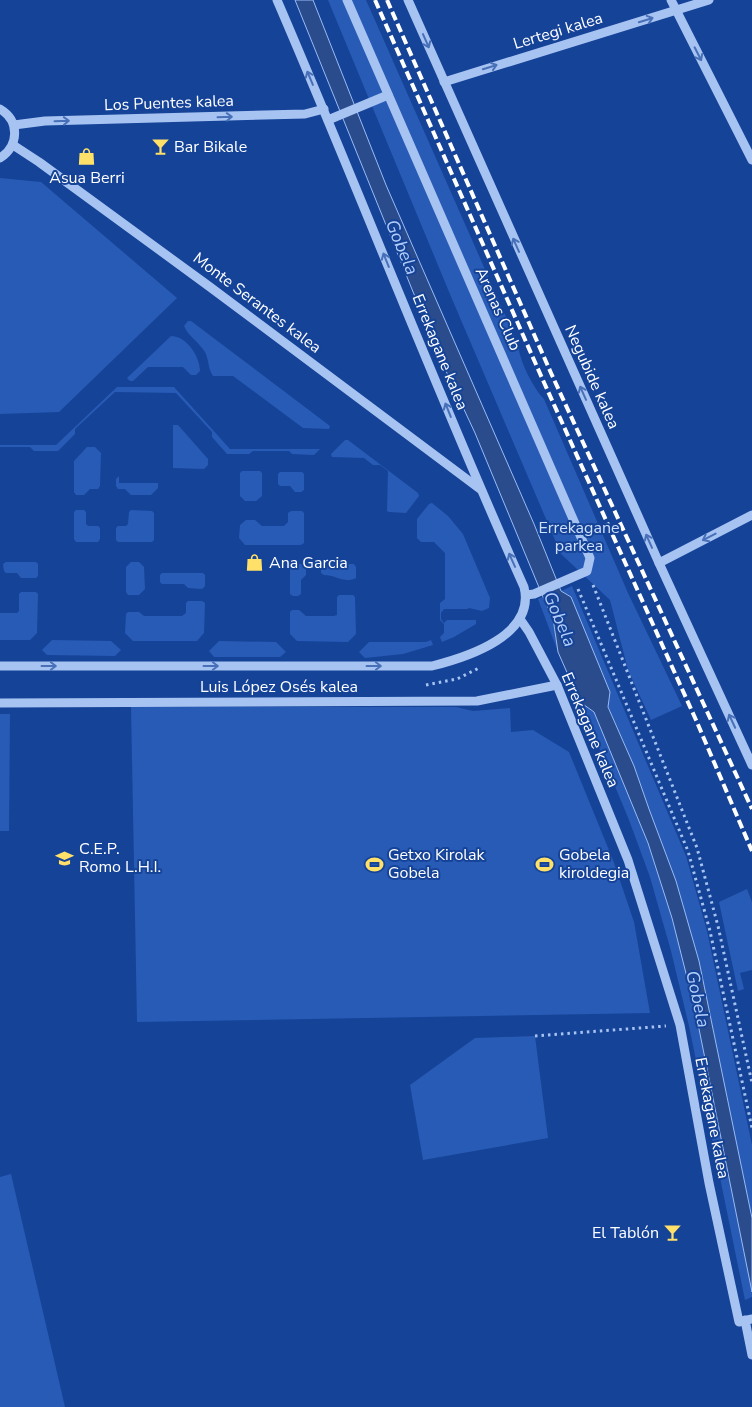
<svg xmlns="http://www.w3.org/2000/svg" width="752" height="1407" font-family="'Nunito Sans',sans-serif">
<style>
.green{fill:#285bb6}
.water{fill:#2b4c8c;stroke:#99bcf5}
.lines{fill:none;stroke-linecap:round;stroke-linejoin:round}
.path{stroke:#a7c3f2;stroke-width:3;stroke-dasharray:2.5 4;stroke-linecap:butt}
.minor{stroke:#a7c3f2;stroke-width:9}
.rail{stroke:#fff;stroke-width:4;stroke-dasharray:9 4;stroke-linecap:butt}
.oneway{stroke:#4870b8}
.labels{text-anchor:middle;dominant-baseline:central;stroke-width:4;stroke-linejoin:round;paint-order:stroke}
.street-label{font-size:16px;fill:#fff;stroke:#154398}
.poi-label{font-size:16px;fill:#fff;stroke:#154398;text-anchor:start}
.park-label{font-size:16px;fill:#cfe0fd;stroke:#154398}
.water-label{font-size:18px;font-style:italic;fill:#b3cdf9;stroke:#154398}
</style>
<rect width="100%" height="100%" fill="#154398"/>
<g class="green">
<path d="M 328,0 L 366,0 L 518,344 C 519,360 533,388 544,399 L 628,593 L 682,706 L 651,720 L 628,670 L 610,600 L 561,554 L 452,299 Z"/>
<polygon points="0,178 41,182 177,298 59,412 0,414"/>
<path d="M 188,321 L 191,321 L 330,426 L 329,429 L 303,428 L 233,376 L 213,376 C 208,369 209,360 205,352 C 199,342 188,336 184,326 Z"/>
<path d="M 171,336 C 187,336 200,357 200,371 L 196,375 L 191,375 L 183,367 L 148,367 L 133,381 L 130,381 L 127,378 Z"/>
<polygon points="117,387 174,387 230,449 320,449 314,455 292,454 289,451 253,451 249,454 227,454 212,437 212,432 176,393 115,392 75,429 75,434 58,451 34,451 30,447 0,447 0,445 56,445"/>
<polygon points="173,425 178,425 208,459 208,465 204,469 173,468"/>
<polygon points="345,440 348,440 418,493 419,496 406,513 389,512 387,511 388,471 380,465 373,465 364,458 332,457 331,454"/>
<polygon points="87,447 95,447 101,453 100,486 98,489 90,489 84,495 76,495 74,492 74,461"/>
<polygon points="242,471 260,471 262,473 262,496 256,501 245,501 240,496 240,473"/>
<polygon points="280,472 302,472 304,474 304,490 301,492 295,492 290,486 280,486 278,484 278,474"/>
<polygon points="119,476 119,483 158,483 158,488 151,495 131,495 125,489 118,489 116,486 116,479"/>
<polygon points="432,503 448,516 463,534 490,598 489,608 482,611 469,608 467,609 444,609 441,613 441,619 444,623 447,620 476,620 476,624 454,637 442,642 440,637 444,633 444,624 440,620 440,603 445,599 445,553 434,542 421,542 417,538 417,519 429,504"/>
<polygon points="76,510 84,510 86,512 86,524 88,526 98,526 100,528 100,539 98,542 76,542 74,539 74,512"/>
<polygon points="131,510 152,511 154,513 154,540 152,542 118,542 116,540 116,528 118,526 126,526 128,524 129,512"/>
<polygon points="291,511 302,511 304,513 304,543 301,545 245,545 239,538 240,525 246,520 255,520 262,526 284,526 288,522 288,513"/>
<polygon points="6,562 36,562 38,564 38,576 36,578 21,578 17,573 6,573 4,571 3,564"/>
<polygon points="131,562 139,562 144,567 145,589 139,595 128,595 126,592 126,567"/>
<polygon points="293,564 304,564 306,566 306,575 301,580 301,594 298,596 293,596 290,594 290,566"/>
<path d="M 324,564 L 354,564 L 356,567 L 356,578 C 344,584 336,575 324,575 L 321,573 L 321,566 Z"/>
<polygon points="162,573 203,573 205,575 205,586 202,589 188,588 184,584 162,584 160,582 160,575"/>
<polygon points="572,586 686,856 707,931 752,1145 752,1218 699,961 676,881 649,809 634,766 608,706 610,692 571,597 561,591"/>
<polygon points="21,592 36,592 38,594 37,633 30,640 0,640 0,613 17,613 19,611 19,594"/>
<polygon points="339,595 353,595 355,597 356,634 348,642 297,641 290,634 290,612 292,610 299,610 306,616 334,616 337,615 337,597"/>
<polygon points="543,597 553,618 558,652 538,599"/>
<polygon points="188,601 202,601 205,603 204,633 197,641 133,641 125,633 126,614 128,612 139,612 144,616 182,616 186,613 186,603"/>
<polygon points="52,640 111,641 121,650 115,656 47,655 42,650"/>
<polygon points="431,640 433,645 403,654 365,658 359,652 369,642 426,642"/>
<polygon points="219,641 276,642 286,652 280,657 214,657 209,651"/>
<polygon points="580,702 594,712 648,843 672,918 695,1009 752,1292 752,1297 745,1300 689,1026 671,951 650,877 629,820"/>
<polygon points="131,707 456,707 473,711 510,708 511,732 533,730 569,752 613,860 634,922 650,1013 137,1022"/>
<polygon points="0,714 10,714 9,831 0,831"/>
<polygon points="747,889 752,902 752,970 740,973 744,989 738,991 719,902"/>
<polygon points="535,1036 548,1138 423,1160 410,1085 475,1038"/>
<polygon points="11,1174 65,1407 0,1407 0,1177"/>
</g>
<polygon class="water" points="295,0 313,0 386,185 534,524 561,591 571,597 610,692 608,707 634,766 649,809 676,881 699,961 752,1218 752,1292 695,1009 672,918 648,843 594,712 580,702 558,652 553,618 543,597 475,433 439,356"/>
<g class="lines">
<g class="path">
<polyline points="593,585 697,848 718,926 752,1083"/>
<polyline points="578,589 688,851 710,931 752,1128"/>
<polyline points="426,685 457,679 481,667"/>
<polyline points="535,1036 666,1026"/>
</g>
<g class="minor">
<polyline points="347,0 590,558 587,571 534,594 526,595"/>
<polyline points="408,0 659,563 752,765"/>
<polyline points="671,0 752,160"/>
<polyline points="444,82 709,0"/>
<path d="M 0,109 C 20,121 19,146 0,158"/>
<polyline points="328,120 388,95"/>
<polyline points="14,125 45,121 305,114 324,109"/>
<polyline points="13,145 39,162 210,287 480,489"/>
<polyline points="659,563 752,515"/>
<polyline points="520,619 529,632 557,685 628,860 680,1025 709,1183 739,1322 752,1319"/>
<path d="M 0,666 L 432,666 C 468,657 536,635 524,587 C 437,393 361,195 277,0"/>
<polyline points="0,703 477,701 557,685"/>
<polyline points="745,1320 752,1355"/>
</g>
<g class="rail">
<polyline points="375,0 542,378 696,720 752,851"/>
<polyline points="387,0 551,373 752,809"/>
</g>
</g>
<defs><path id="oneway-shaft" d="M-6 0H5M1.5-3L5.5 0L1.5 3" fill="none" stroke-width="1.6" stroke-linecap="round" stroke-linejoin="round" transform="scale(1.25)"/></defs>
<g class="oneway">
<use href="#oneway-shaft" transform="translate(646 20) rotate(-17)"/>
<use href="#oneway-shaft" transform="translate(426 41) rotate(66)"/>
<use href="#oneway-shaft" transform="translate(698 54) rotate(63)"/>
<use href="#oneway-shaft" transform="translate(490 67) rotate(-17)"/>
<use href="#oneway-shaft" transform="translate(310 78) rotate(-113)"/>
<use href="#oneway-shaft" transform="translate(225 117) rotate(-2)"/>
<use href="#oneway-shaft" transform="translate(62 121) rotate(-2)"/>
<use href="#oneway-shaft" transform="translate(516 245) rotate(-114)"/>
<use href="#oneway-shaft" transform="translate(386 260) rotate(-112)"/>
<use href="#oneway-shaft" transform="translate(583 393) rotate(-114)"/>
<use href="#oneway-shaft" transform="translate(448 410) rotate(-112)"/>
<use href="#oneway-shaft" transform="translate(709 537) rotate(153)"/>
<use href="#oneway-shaft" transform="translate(649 541) rotate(-114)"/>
<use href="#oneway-shaft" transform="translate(512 560) rotate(-114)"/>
<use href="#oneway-shaft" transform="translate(49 666)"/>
<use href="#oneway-shaft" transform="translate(211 666)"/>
<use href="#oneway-shaft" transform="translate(374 666)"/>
<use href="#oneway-shaft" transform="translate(732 721) rotate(-115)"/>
</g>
<defs>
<symbol id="bar-bare" viewBox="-9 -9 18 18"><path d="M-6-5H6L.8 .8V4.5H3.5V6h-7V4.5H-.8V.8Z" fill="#ffe068" stroke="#154398" stroke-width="2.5" paint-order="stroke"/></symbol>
<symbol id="shop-bare" viewBox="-9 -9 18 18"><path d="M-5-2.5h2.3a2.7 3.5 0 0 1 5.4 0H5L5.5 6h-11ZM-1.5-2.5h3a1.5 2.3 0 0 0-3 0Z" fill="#ffe068" stroke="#154398" stroke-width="2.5" paint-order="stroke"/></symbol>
<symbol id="school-bare" viewBox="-9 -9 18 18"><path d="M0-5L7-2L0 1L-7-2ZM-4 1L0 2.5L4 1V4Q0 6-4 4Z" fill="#ffe068" stroke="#154398" stroke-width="2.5" paint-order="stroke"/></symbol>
<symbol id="stadium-bare" viewBox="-9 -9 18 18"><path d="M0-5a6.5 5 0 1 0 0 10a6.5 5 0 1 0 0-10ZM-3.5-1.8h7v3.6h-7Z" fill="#ffe068" stroke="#154398" stroke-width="2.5" paint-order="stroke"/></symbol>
</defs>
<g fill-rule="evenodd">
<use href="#bar-bare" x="148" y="134" width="25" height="25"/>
<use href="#shop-bare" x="74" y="144" width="25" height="25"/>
<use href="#shop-bare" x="242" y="550" width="25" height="25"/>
<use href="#school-bare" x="52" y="846" width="25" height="25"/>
<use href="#stadium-bare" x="362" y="852" width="25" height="25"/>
<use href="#stadium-bare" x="532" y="852" width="25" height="25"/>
<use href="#bar-bare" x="660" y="1220" width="25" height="25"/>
</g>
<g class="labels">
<g class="street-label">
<text transform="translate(558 31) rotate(-17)">Lertegi kalea</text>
<text transform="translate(169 103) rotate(-2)">Los Puentes kalea</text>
<text transform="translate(257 303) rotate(37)">Monte Serantes kalea</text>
<text transform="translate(498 309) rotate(66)">Arenas Club</text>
<text transform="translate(440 352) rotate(68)">Errekagane kalea</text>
<text transform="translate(592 377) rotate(66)">Negubide kalea</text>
<text x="279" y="687">Luis López Osés kalea</text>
<text transform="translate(590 730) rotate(67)">Errekagane kalea</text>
<text transform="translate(712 1118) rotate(79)">Errekagane kalea</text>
</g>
<g class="poi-label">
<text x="174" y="147">Bar Bikale</text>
<text x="87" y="178" text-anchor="middle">Asua Berri</text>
<text x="269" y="563">Ana Garcia</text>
<text x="79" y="849">C.E.P.<tspan x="79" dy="18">Romo L.H.I.</tspan></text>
<text x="388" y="855">Getxo Kirolak<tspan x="388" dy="18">Gobela</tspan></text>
<text x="559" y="855">Gobela<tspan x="559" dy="18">kiroldegia</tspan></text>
<text x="659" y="1233" text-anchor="end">El Tablón</text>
</g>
<g class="park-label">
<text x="579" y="528">Errekagane<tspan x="579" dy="18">parkea</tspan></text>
</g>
<g class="water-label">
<text transform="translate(402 247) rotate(67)">Gobela</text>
<text transform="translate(560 619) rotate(67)">Gobela</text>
<text transform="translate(698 999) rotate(78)">Gobela</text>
</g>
</g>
</svg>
